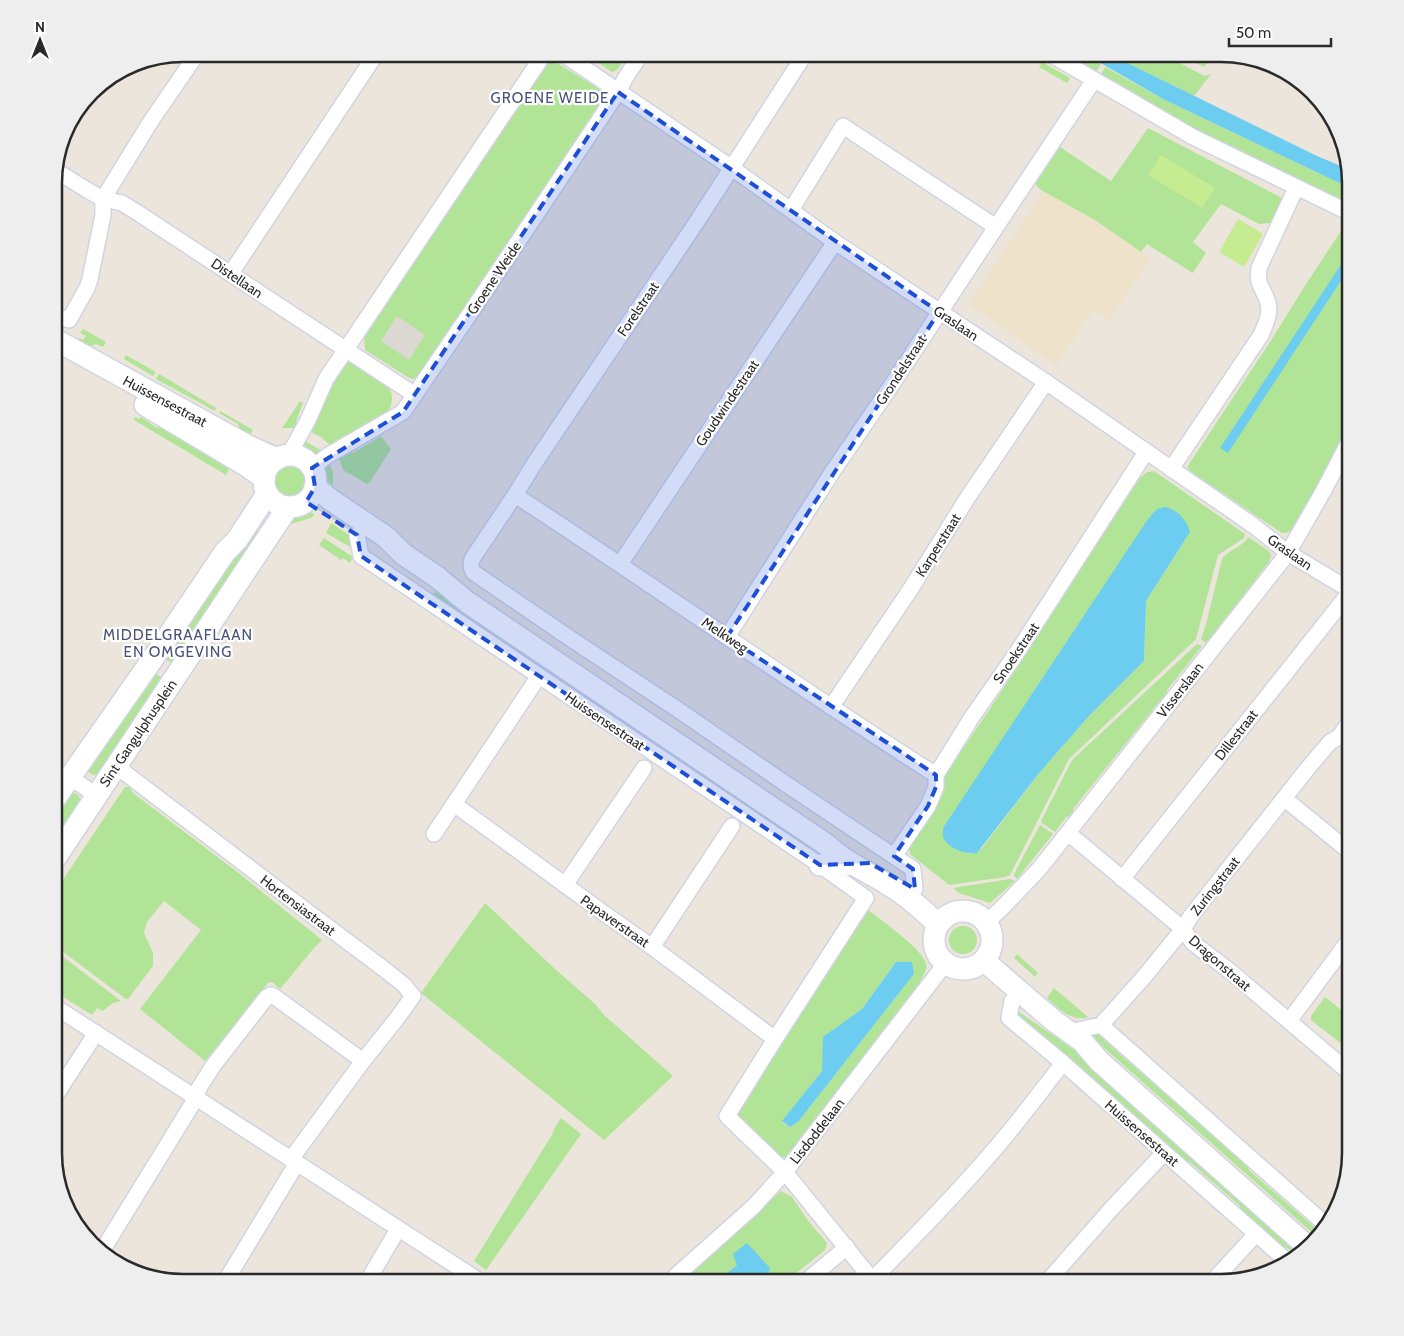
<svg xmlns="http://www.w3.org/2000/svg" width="1404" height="1336" font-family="Cabin,sans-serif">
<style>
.education{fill:#eee2ca}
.green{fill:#b1e496;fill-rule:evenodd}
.pitch{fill:#c6ec92}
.plaza{fill:#dcd8d2}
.water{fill:#6ccdf1}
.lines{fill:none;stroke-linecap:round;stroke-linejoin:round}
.street-casing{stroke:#d0d4e3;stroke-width:18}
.secondary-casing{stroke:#d0d4e3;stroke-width:24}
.street{stroke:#fff;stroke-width:15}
.secondary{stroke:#fff;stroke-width:21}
.marked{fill:#1d4ed8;fill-opacity:0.2;stroke:#1d4ed8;stroke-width:4;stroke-dasharray:10 6;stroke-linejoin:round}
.labels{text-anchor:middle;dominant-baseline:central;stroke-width:4.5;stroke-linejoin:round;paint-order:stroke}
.street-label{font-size:14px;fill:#2a2a2a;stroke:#fff}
.neighbourhood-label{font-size:15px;letter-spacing:1px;fill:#49527b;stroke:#fff}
.rim{fill:none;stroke:#2a2a2a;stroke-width:2.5}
</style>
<rect width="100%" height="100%" fill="#ece5db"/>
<polygon class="education" points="1043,191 1095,220 1151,258 1110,320 1093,310 1056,366 969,304"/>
<g class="green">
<polygon points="585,54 628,54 617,70 612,72"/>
<polygon points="1059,54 1085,54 1101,64 1095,74"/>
<polygon points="1112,54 1163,54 1204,76 1211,74 1194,96 1111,55"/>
<polygon points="1179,54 1214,54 1204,67"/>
<path d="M 554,61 L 599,89 L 603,93 L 603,98 L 422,372 C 418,377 415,380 409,378 L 365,350 L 364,334 L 543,65 Z"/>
<polygon points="1042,62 1070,78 1067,83 1039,67"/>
<polygon points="1105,67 1163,99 1350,188 1350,206 1242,156 1100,76"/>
<polygon points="1148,128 1282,198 1270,223 1259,224 1221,204 1193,242 1206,253 1193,273 1147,244 1141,252 1095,220 1041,190 1035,184 1060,147 1111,181"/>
<polygon points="1347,222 1350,224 1350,427 1292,529 1287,533 1282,533 1191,472 1187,467 1270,342 1308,281"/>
<polygon points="83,329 106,342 103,347 96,344 87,347 77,341 79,338 83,340 86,336 80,333"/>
<polygon points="126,355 156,372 153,376 124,359"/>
<path d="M 347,362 L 353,363 C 374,375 407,387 385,416 L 332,447 L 321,437 L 309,431 C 316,415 332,369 347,362 Z"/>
<polygon points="159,374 216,408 215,411 156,379"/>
<polygon points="300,401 303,403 296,421 298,428 282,428"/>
<polygon points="220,411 253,430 247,440 241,436 238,424 219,413"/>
<polygon points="135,417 139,419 141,417 157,428 160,427 229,469 226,475 134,420"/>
<polygon points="381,436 391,449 370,482 367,484 343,470 338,455 351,450 353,453"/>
<polygon points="305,441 322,451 314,457 309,452 302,449"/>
<path d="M 328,461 L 333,472 L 333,485 C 321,477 319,473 328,461 Z"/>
<circle cx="290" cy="481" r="16"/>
<path d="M 1154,471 L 1245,534 L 1244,538 L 1218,555 L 1196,639 L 1069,759 L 1010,875 L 1005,877 L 949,885 L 910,854 L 909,848 L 907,846 L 934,807 L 943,788 L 943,778 C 1011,680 1074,578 1140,478 L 1147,472 ZM 1190,532 L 1146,601 L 1144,661 L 1089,716 L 1040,772 L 982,848 L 970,854 L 950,846 Z"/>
<polygon points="306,511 315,514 311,518 291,524 283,522 288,517"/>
<polygon points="331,523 349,535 351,543 350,547 326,533"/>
<polygon points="255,530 260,533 177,667 160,655"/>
<path d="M 1248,537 L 1269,551 L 1271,555 L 1269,562 L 1206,643 L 1201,639 L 1206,624 L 1222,559 C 1229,549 1243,547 1248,537 Z"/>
<polygon points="324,538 353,557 350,563 343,558 341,560 319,545"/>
<polygon points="435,592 458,603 835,858 825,861 432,597"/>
<polygon points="1197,644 1202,646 1167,690 1167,697 1162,698 1073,809 1074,814 1072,816 1066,817 1055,832 1042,823 1041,821 1072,760"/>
<polygon points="150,670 168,682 101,775 94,775 88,772 89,763"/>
<polygon points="125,787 129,787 133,793 236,871 322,940 314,948 280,989 272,982 268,983 205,1061 140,1009 201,930 164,901 147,922 144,933 153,953 153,966 128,999 126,999 54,945 54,893"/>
<polygon points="71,792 78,795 82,802 54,853 54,808"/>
<polygon points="1040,825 1053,834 1017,879 1014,876 1014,874"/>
<polygon points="1010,879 1015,881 990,903 959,893 953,888"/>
<polygon points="485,903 555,969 595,1004 604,1015 673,1076 604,1140 421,993"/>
<path d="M 867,909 C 882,921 920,947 926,963 C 928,970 922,977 920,982 L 922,985 L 788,1157 L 775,1157 L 741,1123 L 737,1113 ZM 896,962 L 911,963 L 914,974 L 798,1122 L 790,1127 L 782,1122 L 822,1071 L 824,1037 L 862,1009 Z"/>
<circle cx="963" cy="940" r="14"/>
<polygon points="54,950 121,1001 113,1003 103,1011 97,1008 92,1015 54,991"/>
<polygon points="1017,954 1038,973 1035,977 1014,958"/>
<path d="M 1054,988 L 1088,1017 L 1087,1018 C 1069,1020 1059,1009 1047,998 Z"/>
<polygon points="1325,997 1350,1017 1350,1045 1348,1049 1311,1020 1311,1016"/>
<polygon points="1016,1010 1079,1053 1303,1250 1296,1255 1286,1247 1280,1247 1241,1212 1240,1206 1190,1162 1184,1162 1018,1016 1016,1013"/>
<polygon points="1096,1030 1104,1035 1104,1040 1249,1168 1248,1169 1251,1172 1320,1232 1317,1237 1093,1038 1086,1031"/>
<polygon points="561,1118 581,1134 486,1270 474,1261 553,1133 554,1129"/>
<polygon points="781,1191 792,1197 809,1222 827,1243 825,1250 785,1282 761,1282 768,1276 737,1265 716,1282 682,1282"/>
<polygon points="896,1272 907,1282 884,1282 886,1279"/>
</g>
<g class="pitch">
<polygon points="1161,155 1215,188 1202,208 1148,175"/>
<polygon points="1238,219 1263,234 1244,267 1219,252"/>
</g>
<polygon class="plaza" points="397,316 425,335 409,360 381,341"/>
<g class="water">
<polygon points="1085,54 1109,54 1317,156 1348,169 1350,175 1350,188 1163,99"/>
<polygon points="1350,251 1350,267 1228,453 1220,448"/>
<path d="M 1165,507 C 1178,510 1186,519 1190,532 L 1146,601 L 1144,661 L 1089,716 L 1040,772 L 977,853 C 966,855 947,848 943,837 C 943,834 943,831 943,828 L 1148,519 L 1157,509 Z"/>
<polygon points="896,962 912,962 914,974 798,1122 790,1127 782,1121 822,1071 823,1037 862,1009"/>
<polygon points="747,1243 770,1268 768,1276 761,1282 716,1282 737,1265 733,1254"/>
</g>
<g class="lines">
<defs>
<g id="street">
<polyline points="563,54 732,168 835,242 1046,382 1254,526 1288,553 1350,590"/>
<path d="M 805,54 L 698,220 L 534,464 L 515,495 L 474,556 C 470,562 470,566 473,572 L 571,639 L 677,709 L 786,784 L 913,869 L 915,889"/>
<polyline points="1050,54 1193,137 1350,213"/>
<polyline points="55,170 87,190 103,199 122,203 138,213 415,395"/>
<polyline points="791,210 843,126 996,227"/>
<polyline points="231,273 376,54"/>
<polyline points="54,315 69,320 87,288 90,279 103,215 103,199 151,121 197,54"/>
<polyline points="289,455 308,420 326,379 544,54"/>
<polyline points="312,468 327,456 403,412 469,315 618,92 626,77 641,54"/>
<path d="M 1171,469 L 1261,335 C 1265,325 1271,314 1268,303 C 1264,288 1256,286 1259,268 L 1296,188"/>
<path d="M 515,495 C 656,587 794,685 936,775"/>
<polyline points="357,535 361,556 820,865 866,898 775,1039 727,1116 785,1172 874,1282"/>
<polyline points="620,564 835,242"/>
<polyline points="727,637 833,471 893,383 996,227 1094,80"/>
<polyline points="831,707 910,590 968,497 1046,382"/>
<polyline points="116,766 284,894 384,969 404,985 413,996 398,1017 363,1061"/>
<polyline points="71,778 96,795"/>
<polyline points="1285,799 1350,852"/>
<polyline points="454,804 605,914 652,947 775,1039"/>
<polyline points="1068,833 1183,929 1193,943 1231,972 1350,1073"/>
<polyline points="434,834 539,676"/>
<polyline points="894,856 928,806 936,787 936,775 972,717 1016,654 1146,452"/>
<polyline points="1122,879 1350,592"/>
<polyline points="565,885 644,768"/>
<polyline points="987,922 1003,907 1040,868 1288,553 1324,490 1350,440"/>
<polyline points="652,947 732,826"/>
<polyline points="1012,1001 1009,1018 1063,1063 1287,1261"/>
<polyline points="54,1006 481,1282"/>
<polyline points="1289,1021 1350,939"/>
<polyline points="1101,1025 1325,1224"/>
<polyline points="1069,1032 1101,1025 1144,977 1183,929 1191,916 1308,768 1330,742 1339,737 1350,721"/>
<polyline points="54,1098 96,1033"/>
<polyline points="102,1251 196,1098 199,1088 213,1066 266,998 271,995 275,997 363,1061 291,1159"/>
<path d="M 872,1280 C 911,1240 951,1200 987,1158 C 1014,1128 1038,1095 1063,1063"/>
<polyline points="225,1282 297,1163"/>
<polyline points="367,1282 398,1229"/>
<polyline points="669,1282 754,1206 785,1172 945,964"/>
<polyline points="805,1282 847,1247"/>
<polyline points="1047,1282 1113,1207 1164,1153"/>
<polyline points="1212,1282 1256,1234"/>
</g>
<g id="secondary">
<polyline points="54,339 248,446 277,459"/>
<polyline points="145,405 247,466 264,478"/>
<circle cx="290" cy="481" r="26"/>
<path d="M 315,487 L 331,500 L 386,537 L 403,554 L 437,577 L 467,602 L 827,845 C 845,863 868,871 889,885 C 904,894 925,911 937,924"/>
<polyline points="54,800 154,657 225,552 237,540 267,494"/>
<polyline points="54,860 288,507"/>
<polyline points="820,865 851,864"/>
<circle cx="963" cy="940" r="29"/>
<polyline points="985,960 989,965 1054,1021 1082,1041 1099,1061 1308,1247"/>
</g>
</defs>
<use href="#street" class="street-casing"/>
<use href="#secondary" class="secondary-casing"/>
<use href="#street" class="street"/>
<use href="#secondary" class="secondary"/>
</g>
<path class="marked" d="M 618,92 L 939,312 L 727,637 L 936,775 L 936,787 L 928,806 L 894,856 L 913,869 L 915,889 L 870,863 L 820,865 L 361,556 L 357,535 L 306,502 L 315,487 L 312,468 L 403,412 Z"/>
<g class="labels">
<g class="street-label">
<text transform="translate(237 278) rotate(34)">Distellaan</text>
<text transform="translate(494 278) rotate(-56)">Groene Weide</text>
<text transform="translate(638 309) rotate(-56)">Forelstraat</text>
<text transform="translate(956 323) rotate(34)">Graslaan</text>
<text transform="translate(901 370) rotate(-57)">Grondelstraat</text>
<text transform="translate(165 401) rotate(28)">Huissensestraat</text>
<text transform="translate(727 403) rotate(-56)">Goudwindestraat</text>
<text transform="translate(938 545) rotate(-58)">Karperstraat</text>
<text transform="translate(1290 552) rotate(35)">Graslaan</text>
<text transform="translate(725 635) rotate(34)">Melkweg</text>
<text transform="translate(1016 653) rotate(-56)">Snoekstraat</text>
<text transform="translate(1180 690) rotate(-52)">Visserslaan</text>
<text transform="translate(605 721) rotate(34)">Huissensestraat</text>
<text transform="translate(138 733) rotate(-56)">Sint Gangulphusplein</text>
<text transform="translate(1236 735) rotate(-52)">Dillestraat</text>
<text transform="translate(1215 886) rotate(-52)">Zuringstraat</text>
<text transform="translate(298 905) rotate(37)">Hortensiastraat</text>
<text transform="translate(615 921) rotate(35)">Papaverstraat</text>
<text transform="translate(1220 963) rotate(41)">Dragonstraat</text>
<text transform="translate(817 1131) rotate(-52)">Lisdoddelaan</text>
<text transform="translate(1142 1133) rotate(41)">Huissensestraat</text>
</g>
<g class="neighbourhood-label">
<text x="550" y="98">GROENE WEIDE</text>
<text x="178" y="635">MIDDELGRAAFLAAN<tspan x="178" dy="17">EN OMGEVING</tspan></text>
</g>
</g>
<path d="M0 0H1404V1336H0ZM183 62H1221A121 121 0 0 1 1342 183V1153A121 121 0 0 1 1221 1274H183A121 121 0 0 1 62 1153V183A121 121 0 0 1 183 62Z" fill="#eee" fill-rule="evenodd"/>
<path class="rim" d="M183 62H1221A121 121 0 0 1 1342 183V1153A121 121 0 0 1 1221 1274H183A121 121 0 0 1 62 1153V183A121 121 0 0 1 183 62Z"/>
<g transform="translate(40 40)" stroke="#ffffff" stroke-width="4" paint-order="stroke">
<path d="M0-4L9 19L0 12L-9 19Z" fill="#2a2a2a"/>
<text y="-8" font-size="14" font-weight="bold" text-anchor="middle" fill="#2a2a2a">N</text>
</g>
<path d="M1229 38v8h102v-8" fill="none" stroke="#2a2a2a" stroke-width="2.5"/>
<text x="1236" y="38" font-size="15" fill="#2a2a2a" stroke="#ffffff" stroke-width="4" paint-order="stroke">50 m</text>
</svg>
